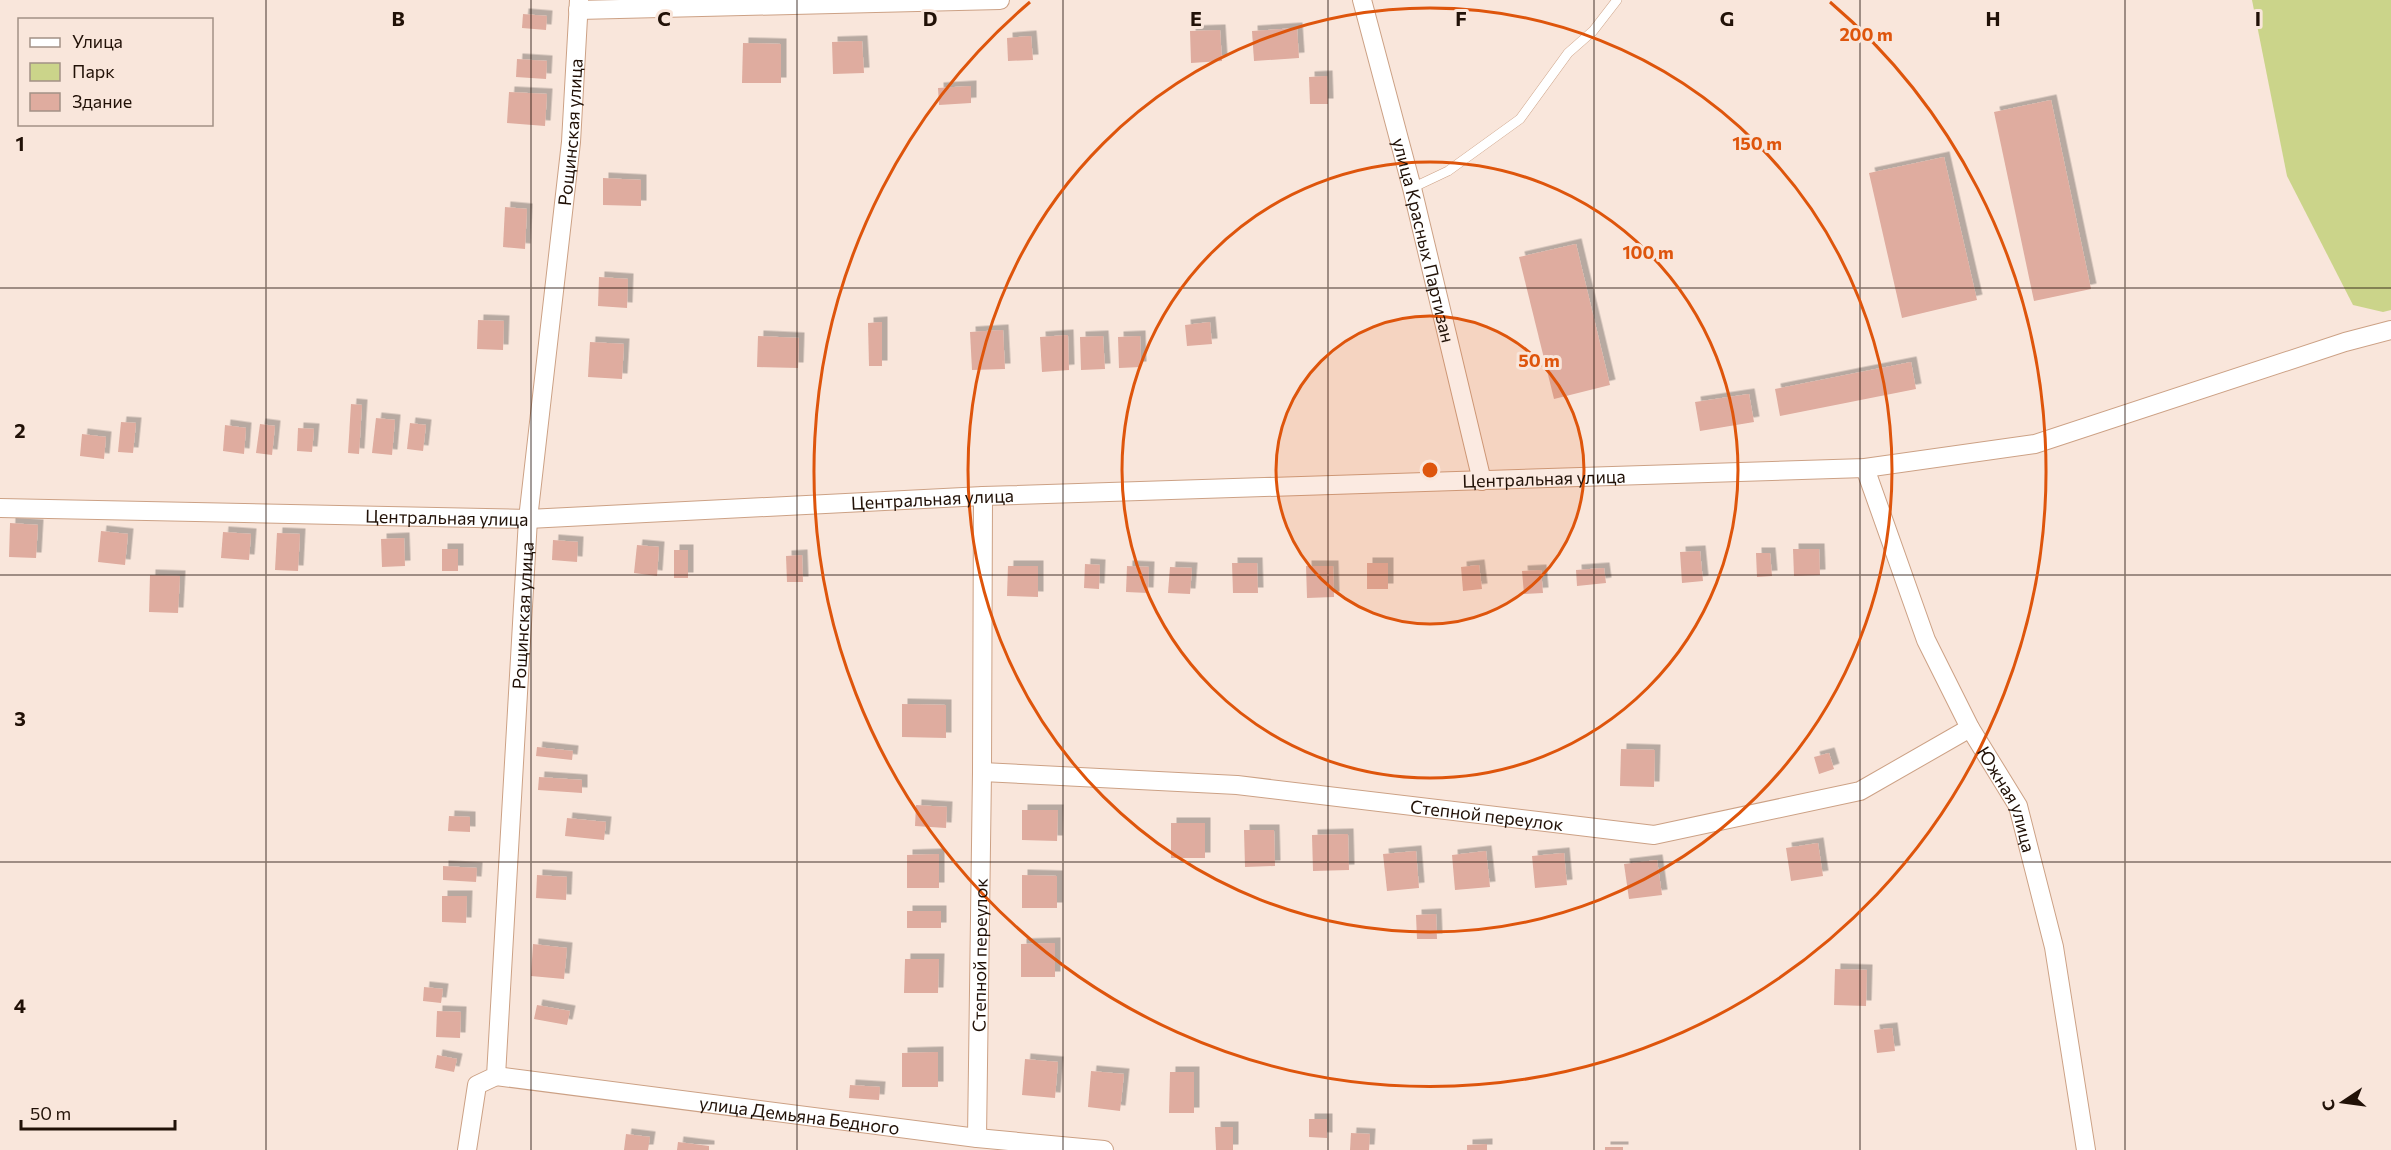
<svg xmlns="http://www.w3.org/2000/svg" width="2391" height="1150" font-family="Commissioner,sans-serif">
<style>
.green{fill:#cbd48a}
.building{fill:#dfac9f;filter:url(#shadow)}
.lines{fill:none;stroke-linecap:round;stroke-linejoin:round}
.service-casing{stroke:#cca185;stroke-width:10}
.minor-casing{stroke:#cca185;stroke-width:20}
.service{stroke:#fff;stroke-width:9}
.minor{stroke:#fff;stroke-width:18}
.grid{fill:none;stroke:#211107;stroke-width:1.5;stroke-opacity:0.55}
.ring{fill:none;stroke:#de550c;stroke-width:3}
.labels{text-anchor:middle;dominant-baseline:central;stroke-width:6;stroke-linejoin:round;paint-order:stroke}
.street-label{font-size:18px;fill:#211107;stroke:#f9e6db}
.grid-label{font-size:20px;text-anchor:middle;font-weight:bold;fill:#211107;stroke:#f9e6db;stroke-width:6;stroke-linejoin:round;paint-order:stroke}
.centre{fill:#de550c;stroke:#f9e6db;stroke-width:3}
.ring-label{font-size:18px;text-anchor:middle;font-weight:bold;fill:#de550c;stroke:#f9e6db;stroke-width:6;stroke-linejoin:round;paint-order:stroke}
</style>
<defs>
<filter id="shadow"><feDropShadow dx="5.5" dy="-5.5" stdDeviation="0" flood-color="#0004"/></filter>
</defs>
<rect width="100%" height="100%" fill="#f9e6db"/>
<polygon class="green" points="2252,0 2391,0 2391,310 2383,312 2353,305 2287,176"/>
<g class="building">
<polygon points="523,14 547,16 546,30 522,28"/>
<polygon points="1297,28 1299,58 1254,61 1252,31"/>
<polygon points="1220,30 1222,61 1191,63 1190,31"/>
<polygon points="1031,36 1033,60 1008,61 1007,38"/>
<polygon points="862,41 864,73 833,74 832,42"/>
<polygon points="743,43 781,44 781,83 742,83"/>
<polygon points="517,59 547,61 546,79 516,77"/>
<polygon points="1327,76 1328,104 1310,104 1309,77"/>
<polygon points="971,86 971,103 939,105 938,88"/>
<polygon points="509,92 547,94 545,126 507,123"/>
<polygon points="2051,100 2091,289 2034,301 1994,112"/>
<polygon points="1944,157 1977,300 1902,318 1869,173"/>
<polygon points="603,178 641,180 641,206 603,205"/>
<polygon points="505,207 527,209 525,249 503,247"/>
<polygon points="1576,244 1610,385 1554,399 1519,257"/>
<polygon points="599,277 628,279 627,308 598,306"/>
<polygon points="478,320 504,321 503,350 477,349"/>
<polygon points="882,322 882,366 869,366 868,323"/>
<polygon points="1210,322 1212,344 1187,346 1185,325"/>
<polygon points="1003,330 1005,369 972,370 970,332"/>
<polygon points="1068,335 1069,370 1042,372 1040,337"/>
<polygon points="758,336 799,338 798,368 757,367"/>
<polygon points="1103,336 1105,369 1081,370 1080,337"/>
<polygon points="1140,336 1141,367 1119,368 1118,337"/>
<polygon points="590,342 624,344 622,379 588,377"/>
<polygon points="1911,362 1916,389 1780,416 1775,389"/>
<polygon points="1749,394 1754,422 1700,431 1695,402"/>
<polygon points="351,404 362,405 359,454 348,453"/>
<polygon points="376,418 395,420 392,455 372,453"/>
<polygon points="121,422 136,423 133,453 118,452"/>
<polygon points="410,423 426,425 423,451 407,449"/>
<polygon points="260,424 275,426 272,455 256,453"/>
<polygon points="225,425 246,428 244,454 223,451"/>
<polygon points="298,428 314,429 312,452 297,451"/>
<polygon points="82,434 106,437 104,459 80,456"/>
<polygon points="10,523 38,525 36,558 9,557"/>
<polygon points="101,531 128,534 125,565 98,562"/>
<polygon points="223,532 251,534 249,560 221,558"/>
<polygon points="277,533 300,534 298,571 275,570"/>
<polygon points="404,538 405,566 382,567 381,539"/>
<polygon points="553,540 578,542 577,562 552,560"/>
<polygon points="637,545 659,547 657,576 634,573"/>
<rect x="442" y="549" width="16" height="22"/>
<polygon points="1793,549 1819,549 1820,575 1794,576"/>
<rect x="674" y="550" width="14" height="28"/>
<polygon points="1700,551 1703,581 1682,583 1680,552"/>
<polygon points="1756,553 1770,553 1772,576 1757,577"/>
<polygon points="802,555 803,582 787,582 786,556"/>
<polygon points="1232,563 1257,563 1258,593 1233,593"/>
<rect x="1367" y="563" width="21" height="26"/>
<polygon points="1085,564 1100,565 1099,589 1084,588"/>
<polygon points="1479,565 1482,589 1463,591 1461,567"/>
<polygon points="1008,566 1038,566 1038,597 1007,596"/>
<polygon points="1127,566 1149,567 1148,593 1126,592"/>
<polygon points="1306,566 1333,566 1334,597 1307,598"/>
<polygon points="1170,567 1192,568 1190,594 1168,593"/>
<polygon points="1604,568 1606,583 1577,586 1576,570"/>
<polygon points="1541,570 1543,593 1524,594 1522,571"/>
<polygon points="150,575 180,576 178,613 149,612"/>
<polygon points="902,704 946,705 946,738 902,737"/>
<polygon points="537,747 573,751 572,760 536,756"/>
<polygon points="1621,749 1655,750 1654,787 1620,786"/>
<polygon points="1829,753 1834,769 1819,774 1814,757"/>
<polygon points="539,777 582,780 582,793 538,790"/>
<polygon points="916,805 947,807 946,828 915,826"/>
<polygon points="1022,810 1058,810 1057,841 1022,840"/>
<polygon points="449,816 470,817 470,832 448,831"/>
<polygon points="567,818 606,822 604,840 565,836"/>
<rect x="1171" y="823" width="34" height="35"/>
<polygon points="1244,830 1274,830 1275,866 1245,867"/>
<polygon points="1348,834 1349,870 1313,871 1312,835"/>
<polygon points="1818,843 1823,876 1791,881 1786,848"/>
<polygon points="1416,851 1419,888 1387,891 1383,854"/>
<polygon points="1486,851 1490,887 1455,890 1452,855"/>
<polygon points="1564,853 1567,885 1535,888 1532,856"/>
<polygon points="939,854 939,888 907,888 907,855"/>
<polygon points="1657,860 1662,895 1629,899 1624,864"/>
<polygon points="443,866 477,868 476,882 443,880"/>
<polygon points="537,875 567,877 566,900 536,898"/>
<polygon points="1022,875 1057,876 1057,908 1022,908"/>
<polygon points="442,896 467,896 466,923 442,922"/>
<rect x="907" y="911" width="34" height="17"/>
<polygon points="1436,914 1437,939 1417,939 1416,915"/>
<polygon points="1055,943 1055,977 1021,977 1021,944"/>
<polygon points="533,944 567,948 564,979 531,976"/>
<polygon points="905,959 939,959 938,993 904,993"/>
<polygon points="1835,969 1867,970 1866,1006 1834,1005"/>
<polygon points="424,987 443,989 441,1003 423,1001"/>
<polygon points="537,1005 570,1011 567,1025 534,1019"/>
<polygon points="437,1011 461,1012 460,1038 436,1037"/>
<polygon points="1892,1028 1895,1051 1877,1053 1874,1030"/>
<polygon points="938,1052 938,1087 902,1087 902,1053"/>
<polygon points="437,1055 457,1059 454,1072 435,1068"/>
<polygon points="1025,1059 1058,1062 1055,1098 1022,1095"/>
<polygon points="1091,1071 1124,1074 1120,1111 1088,1107"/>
<polygon points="1170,1072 1194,1072 1194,1113 1169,1113"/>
<polygon points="850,1085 880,1087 879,1100 849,1098"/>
<polygon points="1309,1119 1327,1119 1327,1138 1309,1137"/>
<polygon points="1215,1127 1233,1127 1233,1150 1216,1150"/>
<polygon points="1351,1133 1370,1134 1369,1150 1350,1150"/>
<polygon points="626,1134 650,1137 648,1150 624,1150"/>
<polygon points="678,1142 709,1146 709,1150 677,1150"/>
<polygon points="1487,1144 1487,1150 1467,1150 1467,1145"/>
<rect x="1605" y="1147" width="18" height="3"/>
</g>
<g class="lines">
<defs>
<polyline id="service" points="1412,188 1448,171 1520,119 1568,53 1593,31 1617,0"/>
<g id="minor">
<path id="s1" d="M 1362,0 L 1412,188 L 1482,481"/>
<polyline points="578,10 1000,0"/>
<path id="s2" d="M 1865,468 L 1926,640 L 1970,728 L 2018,806 L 2054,947 L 2086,1150"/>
<path id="s3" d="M 0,508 L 528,519 L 983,496 L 1865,468 L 2035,444 L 2345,342 L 2391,330"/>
<path id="s4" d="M 982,772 L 1237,785 L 1654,835 L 1860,791 L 1970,728"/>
<path id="s5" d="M 496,1076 L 977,1138 L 1104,1150"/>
<path id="s6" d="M 977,1138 L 982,772 L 983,496"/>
<path id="s7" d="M 467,1150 L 477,1085 L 496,1076 L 528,519 L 571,142 L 579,0"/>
</g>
</defs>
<use href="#service" class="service-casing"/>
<use href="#minor" class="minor-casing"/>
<use href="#service" class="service"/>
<use href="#minor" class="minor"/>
</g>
<path class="grid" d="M 266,0 L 266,1150M 531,0 L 531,1150M 797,0 L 797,1150M 1063,0 L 1063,1150M 1328,0 L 1328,1150M 1594,0 L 1594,1150M 1860,0 L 1860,1150M 2125,0 L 2125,1150M 0,288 L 2391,288M 0,575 L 2391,575M 0,862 L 2391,862"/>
<circle cx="1430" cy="470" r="154" fill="#de550c" fill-opacity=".12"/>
<g class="ring">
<circle cx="1430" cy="470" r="154"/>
<circle cx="1430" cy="470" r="308"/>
<circle cx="1430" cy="470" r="462"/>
<path d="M1830 2A616 616 0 1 1 1030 2"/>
</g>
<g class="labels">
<g class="street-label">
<text stroke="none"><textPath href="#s7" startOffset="1034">Рощинская улица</textPath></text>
<text stroke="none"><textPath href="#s1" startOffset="248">улица Красных Партизан</textPath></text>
<text stroke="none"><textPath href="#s3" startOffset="1545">Центральная улица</textPath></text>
<text stroke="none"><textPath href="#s3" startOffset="933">Центральная улица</textPath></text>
<text stroke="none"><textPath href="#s3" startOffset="447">Центральная улица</textPath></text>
<text stroke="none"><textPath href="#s7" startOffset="548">Рощинская улица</textPath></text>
<text stroke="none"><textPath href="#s2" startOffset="362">Южная улица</textPath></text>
<text stroke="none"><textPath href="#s4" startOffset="507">Степной переулок</textPath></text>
<text stroke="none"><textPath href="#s6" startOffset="183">Степной переулок</textPath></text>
<text stroke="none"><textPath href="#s5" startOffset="306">улица Демьяна Бедного</textPath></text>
</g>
</g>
<g class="grid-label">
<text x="398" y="26">B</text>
<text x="664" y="26">C</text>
<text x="930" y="26">D</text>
<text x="1196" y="26">E</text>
<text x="1461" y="26">F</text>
<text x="1727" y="26">G</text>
<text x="1993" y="26">H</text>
<text x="2258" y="26">I</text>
<text x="20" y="151">1</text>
<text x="20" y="438">2</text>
<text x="20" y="726">3</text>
<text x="20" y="1013">4</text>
</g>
<circle cx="1430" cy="470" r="9" class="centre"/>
<g class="ring-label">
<text x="1866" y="41">200 m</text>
<text x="1757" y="150">150 m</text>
<text x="1648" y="259">100 m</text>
<text x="1539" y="367">50 m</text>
</g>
<rect x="18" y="18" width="195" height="108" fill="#f9e6db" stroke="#a39186" stroke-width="1.5"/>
<rect x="30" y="38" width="30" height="9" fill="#ffffff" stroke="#a39186" stroke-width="1.5"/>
<text x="72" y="48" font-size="18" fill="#211107">Улица</text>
<rect x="30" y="63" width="30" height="18" fill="#cbd48a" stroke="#a39186" stroke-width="1.5"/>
<text x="72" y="78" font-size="18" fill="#211107">Парк</text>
<rect x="30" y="93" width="30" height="18" fill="#dfac9f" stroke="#a39186" stroke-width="1.5"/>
<text x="72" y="108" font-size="18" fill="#211107">Здание</text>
<g transform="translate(2343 1102) rotate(257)" stroke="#f9e6db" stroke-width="4.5" paint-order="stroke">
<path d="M0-4.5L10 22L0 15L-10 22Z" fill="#211107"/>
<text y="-9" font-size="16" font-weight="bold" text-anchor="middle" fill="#211107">С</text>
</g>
<path d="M21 1120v9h154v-9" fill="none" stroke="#211107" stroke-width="3"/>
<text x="30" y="1120" font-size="18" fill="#211107" stroke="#f9e6db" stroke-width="4.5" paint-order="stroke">50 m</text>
</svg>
